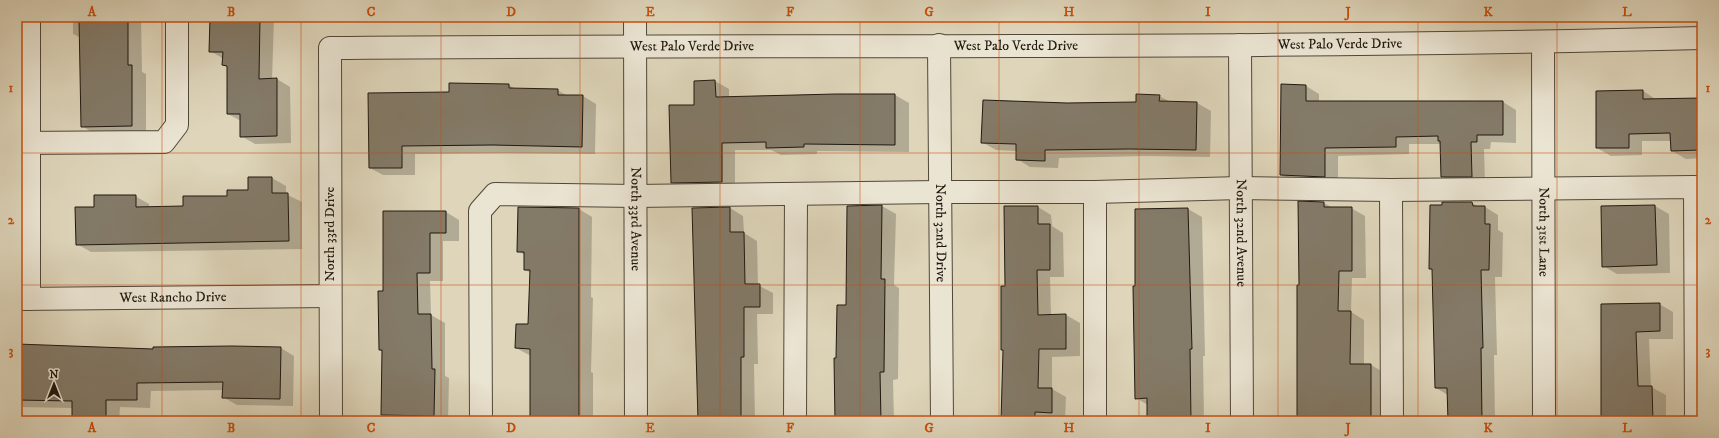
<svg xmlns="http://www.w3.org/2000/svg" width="1719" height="438" font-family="'IM FELL DW Pica',serif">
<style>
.shadow{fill:#0003}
.building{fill:#837a68;stroke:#20180f}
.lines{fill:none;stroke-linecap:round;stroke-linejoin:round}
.minor-casing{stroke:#50473a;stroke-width:24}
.minor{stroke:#eae4d2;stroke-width:22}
.grid{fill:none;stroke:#ca4f0c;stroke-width:1;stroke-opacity:0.55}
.labels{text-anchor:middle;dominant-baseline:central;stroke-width:3.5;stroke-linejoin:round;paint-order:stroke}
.street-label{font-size:14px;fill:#20180f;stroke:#eae4d2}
.neatline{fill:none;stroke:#ca4f0c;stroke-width:1.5}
.grid-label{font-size:13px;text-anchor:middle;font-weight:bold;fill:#ca4f0c}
</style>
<rect width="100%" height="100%" fill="#ded5ba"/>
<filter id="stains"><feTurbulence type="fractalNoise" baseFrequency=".005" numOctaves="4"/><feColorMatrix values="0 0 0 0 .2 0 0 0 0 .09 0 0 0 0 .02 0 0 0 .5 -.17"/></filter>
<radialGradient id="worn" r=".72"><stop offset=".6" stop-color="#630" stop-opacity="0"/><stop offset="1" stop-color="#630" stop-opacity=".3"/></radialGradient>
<g class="shadow">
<polygon points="73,17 141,17 142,72 146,74 146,134 95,134 82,126 81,38 73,34"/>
<polygon points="211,17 274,17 272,80 277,79 290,87 291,143 255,144 241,136 241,121 228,114 228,67 223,65 224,59 210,51"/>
<polygon points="715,81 729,89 729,98 836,95 895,95 909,103 909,152 817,151 817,154 781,155 771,150 735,150 735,190 685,190 672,182 695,106"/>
<polygon points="509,85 515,89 557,90 568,96 583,96 596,104 595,154 507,153 415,154 415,175 383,175 370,168 450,93"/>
<polygon points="1306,86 1319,94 1319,102 1503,102 1516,110 1516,143 1491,142 1490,149 1484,149 1485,184 1456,184 1442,176 1441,144 1409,144 1409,154 1338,156 1338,184 1295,183 1281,175"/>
<polygon points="1643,91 1657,100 1702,99 1702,158 1686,159 1672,151 1672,141 1642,141 1642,155 1611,156 1597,148 1597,92"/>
<polygon points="1159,96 1171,102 1197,103 1211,111 1210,157 1144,156 1059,158 1058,168 1030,167 1017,159 1017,151 996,150 982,142 1067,104 1137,103"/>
<polygon points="272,178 286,186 286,194 302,202 302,249 91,252 77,244 95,208 135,196 149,204 149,208 184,207 249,191"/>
<polygon points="1299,202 1324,203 1333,208 1351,208 1365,216 1366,278 1352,278 1351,312 1364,320 1364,365 1371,365 1385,373 1384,421 1298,421 1300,286"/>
<polygon points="1472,203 1479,207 1485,207 1498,215 1498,230 1503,233 1502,277 1495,277 1497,355 1494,355 1495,421 1449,421 1448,395 1436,388 1433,270 1430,269"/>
<polygon points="882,206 896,214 894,285 899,288 898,379 893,380 894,421 836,421 837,359 846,306 848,207"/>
<polygon points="1655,206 1669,214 1670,273 1617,274 1603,266 1602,207"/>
<polygon points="1038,207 1051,215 1052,226 1063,233 1064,277 1050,277 1051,315 1066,315 1080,323 1080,356 1052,357 1052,389 1066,397 1065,420 1002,421 1006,287"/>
<polygon points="730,208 743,216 744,233 757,241 758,285 773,293 773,314 757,314 758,364 754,364 755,421 698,421"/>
<polygon points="579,209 592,217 591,297 593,298 591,372 593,373 593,421 531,421 531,356 516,348 529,325 531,273 525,270 525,255 518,251"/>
<polygon points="1188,209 1202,217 1205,356 1203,356 1204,421 1148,421 1148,405 1136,398 1136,287"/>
<polygon points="446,212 459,220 459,241 443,241 443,281 430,281 431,315 445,323 445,376 449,378 448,421 382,421 383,352 380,350 384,292"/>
<polygon points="1659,304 1673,312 1673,339 1649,339 1651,387 1666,395 1666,421 1603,421 1602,305"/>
<polygon points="17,345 154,350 281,348 294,356 293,406 237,405 223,397 224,390 151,391 150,408 120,407 119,421 73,421 73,408 17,407"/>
</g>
<g class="building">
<polygon points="79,17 128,17 128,65 132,65 132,126 81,127"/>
<polygon points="210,17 260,17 259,79 277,78 277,136 240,137 240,114 227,114 227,66 222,65 223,52 209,52"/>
<polygon points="715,80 716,97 836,94 895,94 895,145 804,144 804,147 766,148 766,142 722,143 722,182 671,183 669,105 694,105 694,81"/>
<polygon points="449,83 509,84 509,88 558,89 558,95 583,95 582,147 493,145 402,146 402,168 369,168 368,93 449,92"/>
<polygon points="1281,84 1306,85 1306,101 1503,101 1503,135 1477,135 1477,142 1471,142 1472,177 1441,177 1440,141 1438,141 1438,136 1396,137 1396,147 1325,148 1325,177 1280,175"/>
<polygon points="1643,90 1643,99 1702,98 1701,150 1671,151 1670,133 1629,134 1629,148 1596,148 1596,91"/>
<polygon points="1136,94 1160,95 1159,101 1197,102 1196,150 1130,149 1045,150 1045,161 1016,160 1016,144 981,143 983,100 1067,103 1136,102"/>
<polygon points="248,177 272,177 272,193 288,193 289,241 76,245 75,207 94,207 94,195 136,195 136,207 183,206 183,196 227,196 227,190 248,190"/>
<polygon points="1298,201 1324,202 1324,207 1352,207 1352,271 1339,271 1338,311 1351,311 1350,364 1371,364 1371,421 1297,421 1297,285 1299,285"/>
<polygon points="1442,202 1472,202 1473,206 1485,206 1485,224 1490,224 1489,270 1481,270 1483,348 1481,348 1482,421 1448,421 1447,388 1435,388 1432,269 1429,269 1430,205 1442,205"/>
<polygon points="882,205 881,279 885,279 884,372 880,372 881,421 835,421 834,358 836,358 837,305 846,305 847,206"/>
<polygon points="1655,205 1657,265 1602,267 1601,206"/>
<polygon points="1004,206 1038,206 1038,224 1050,224 1050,270 1037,270 1038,315 1066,314 1066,349 1039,349 1038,388 1052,388 1052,413 1035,412 1035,421 1001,421 1003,350 1001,350 1001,286 1005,286"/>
<polygon points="518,207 579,208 579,421 530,421 530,349 515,348 516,324 528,324 530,270 524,270 524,252 517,252"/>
<polygon points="730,207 730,232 744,232 745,284 760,284 760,307 744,307 744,357 741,357 741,421 698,421 692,208"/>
<polygon points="1188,208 1192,349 1190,349 1191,421 1147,421 1147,398 1135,399 1133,286 1135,286 1135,209"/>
<polygon points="383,211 446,211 446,233 430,233 430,273 417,273 418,314 431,314 432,369 435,369 434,416 381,415 382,350 379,350 378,291 383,291"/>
<polygon points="1660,303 1660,331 1636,332 1638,386 1652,386 1653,421 1601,421 1601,304"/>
<polygon points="17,344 153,349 153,347 232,346 281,347 280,399 222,398 223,382 137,383 137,400 106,400 106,421 72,421 72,401 17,400"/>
</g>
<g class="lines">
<defs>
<g id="minor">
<path id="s1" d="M 635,17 L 636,421"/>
<path id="s2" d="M 1543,42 L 1544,421"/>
<path id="s3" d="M 939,45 L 942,421"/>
<path id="s4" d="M 1240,45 L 1242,421"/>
<polyline points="17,143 164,142 177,125 177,17"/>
<polyline points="1391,190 1392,421"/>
<path id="s5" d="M 17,299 L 330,296"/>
<polyline points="29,299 29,17"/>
<path id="s6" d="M 331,421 L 330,48 C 787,44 1245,50 1702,38"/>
<polyline points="481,421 480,211 495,194 636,196 940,192 1095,192 1240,188 1391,190 1695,187 1696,421"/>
<polyline points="795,421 796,195"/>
<polyline points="1095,421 1095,192"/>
</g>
</defs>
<use href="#minor" class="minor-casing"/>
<use href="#minor" class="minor"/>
</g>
<path class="grid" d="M 162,17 L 162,421M 301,17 L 301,421M 441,17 L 441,421M 580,17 L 580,421M 720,17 L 720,421M 860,17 L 860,421M 999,17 L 999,421M 1139,17 L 1139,421M 1278,17 L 1278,421M 1418,17 L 1418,421M 1557,17 L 1557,421M 17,153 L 1702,153M 17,285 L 1702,285"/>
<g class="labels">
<g class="street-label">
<text stroke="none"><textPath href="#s6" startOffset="1383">West Palo Verde Drive</textPath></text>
<text stroke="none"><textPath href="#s6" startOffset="735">West Palo Verde Drive</textPath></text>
<text stroke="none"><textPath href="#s6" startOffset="1059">West Palo Verde Drive</textPath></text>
<text stroke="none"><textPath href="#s1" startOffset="202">North 33rd Avenue</textPath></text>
<text stroke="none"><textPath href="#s2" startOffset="190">North 31st Lane</textPath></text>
<text stroke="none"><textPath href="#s3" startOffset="188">North 32nd Drive</textPath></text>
<text stroke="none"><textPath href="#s4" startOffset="188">North 32nd Avenue</textPath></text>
<text transform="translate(330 234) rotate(-90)">North 33rd Drive</text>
<text stroke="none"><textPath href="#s5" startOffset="156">West Rancho Drive</textPath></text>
</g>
</g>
<rect width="1719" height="438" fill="none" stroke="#ded5ba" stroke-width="44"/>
<g transform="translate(54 384)" stroke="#eae4d2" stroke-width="3" paint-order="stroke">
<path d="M0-3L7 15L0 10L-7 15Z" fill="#20180f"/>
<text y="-6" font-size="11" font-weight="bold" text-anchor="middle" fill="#20180f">N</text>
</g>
<rect x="22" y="22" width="1675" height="394" class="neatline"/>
<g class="grid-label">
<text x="92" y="16">A</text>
<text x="231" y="16">B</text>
<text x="371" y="16">C</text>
<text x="511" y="16">D</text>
<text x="650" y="16">E</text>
<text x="790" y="16">F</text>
<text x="929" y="16">G</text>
<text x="1069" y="16">H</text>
<text x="1208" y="16">I</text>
<text x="1348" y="16">J</text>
<text x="1488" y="16">K</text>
<text x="1627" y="16">L</text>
<text x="11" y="92">1</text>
<text x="1708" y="92">1</text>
<text x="11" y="224">2</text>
<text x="1708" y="224">2</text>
<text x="11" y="355">3</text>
<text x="1708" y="355">3</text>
<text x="92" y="432">A</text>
<text x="231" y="432">B</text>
<text x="371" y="432">C</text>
<text x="511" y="432">D</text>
<text x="650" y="432">E</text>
<text x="790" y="432">F</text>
<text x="929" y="432">G</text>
<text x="1069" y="432">H</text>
<text x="1208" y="432">I</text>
<text x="1348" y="432">J</text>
<text x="1488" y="432">K</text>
<text x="1627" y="432">L</text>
</g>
<rect width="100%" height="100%" filter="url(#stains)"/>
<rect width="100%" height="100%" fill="url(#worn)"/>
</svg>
